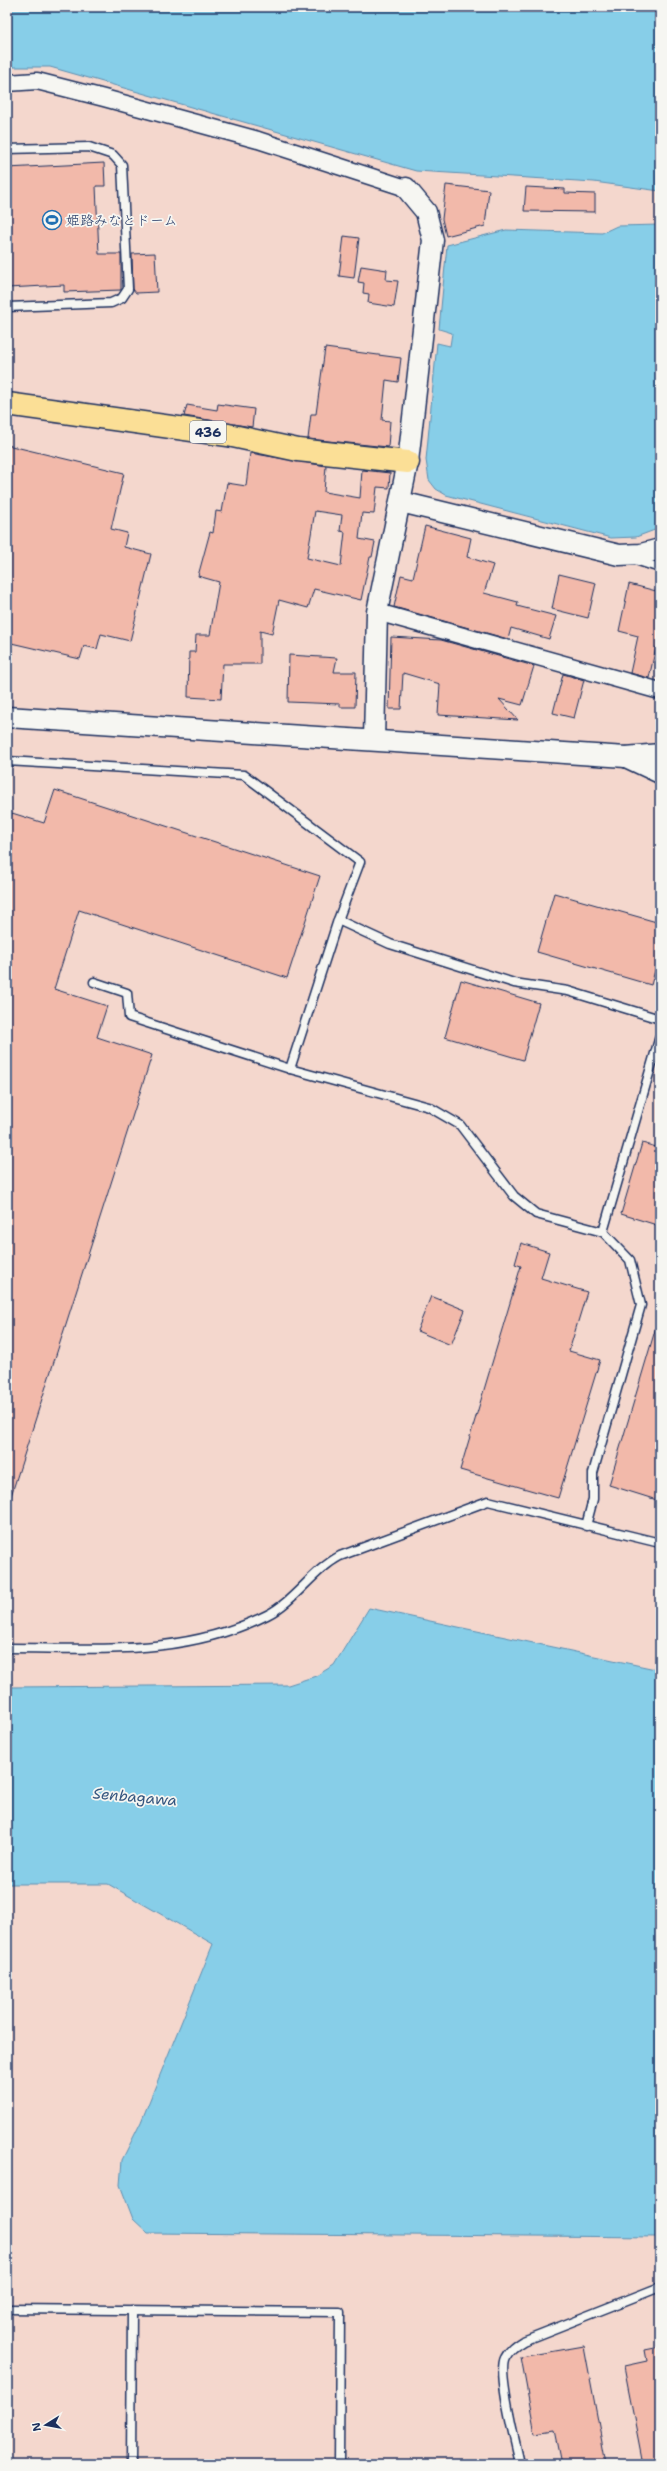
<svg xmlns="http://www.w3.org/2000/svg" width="667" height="2471" font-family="'Shantell Sans','Klee One',sans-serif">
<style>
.built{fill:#f4d7cd}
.water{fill:#87cee8;stroke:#5c8eb1}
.building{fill:#f2b9aa;stroke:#1b2f5e;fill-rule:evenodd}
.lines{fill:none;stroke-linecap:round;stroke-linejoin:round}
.service-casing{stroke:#1b2f5e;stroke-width:11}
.minor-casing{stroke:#1b2f5e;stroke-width:19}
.tertiary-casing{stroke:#1b2f5e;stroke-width:23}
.trunk-casing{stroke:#1b2f5e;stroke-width:25}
.service{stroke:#f6f6f2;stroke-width:8}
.minor{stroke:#f6f6f2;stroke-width:16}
.tertiary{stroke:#f6f6f2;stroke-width:20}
.trunk{stroke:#fbdf96;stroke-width:22}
.labels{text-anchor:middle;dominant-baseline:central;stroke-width:3.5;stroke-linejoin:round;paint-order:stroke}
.shield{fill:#f6f6f2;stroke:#5d6b8a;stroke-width:1}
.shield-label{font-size:13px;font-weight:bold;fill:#1b2f5e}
.poi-label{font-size:14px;fill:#1b2f5e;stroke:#f6f6f2;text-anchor:start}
.water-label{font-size:15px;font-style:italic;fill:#365780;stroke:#f6f6f2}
</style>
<rect width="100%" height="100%" fill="#f5e4dc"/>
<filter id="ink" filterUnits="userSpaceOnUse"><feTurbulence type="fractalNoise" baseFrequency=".025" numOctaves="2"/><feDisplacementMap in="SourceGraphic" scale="8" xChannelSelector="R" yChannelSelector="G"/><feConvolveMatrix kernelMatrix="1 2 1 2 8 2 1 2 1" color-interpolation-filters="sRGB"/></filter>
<g filter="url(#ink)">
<g class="built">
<polygon points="7,67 50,67 594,182 660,191 660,225 617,226 602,233 506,230 452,333 450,346 437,343 436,489 446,495 611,538 656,531 660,528 660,1670 369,1608 334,1665 317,1676 288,1685 7,1687"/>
<polygon points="7,1884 108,1884 213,1944 141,2122 122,2160 120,2185 133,2219 148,2233 660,2237 660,2464 7,2464"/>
</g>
<g class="water">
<polygon points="7,7 660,7 660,191 594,182 416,171 50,67 7,67"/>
<polygon points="660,225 660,528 636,537 611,538 446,495 436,489 429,480 426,460 437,343 450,346 452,333 439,329 447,245 506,230 602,233 617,226"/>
<polygon points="369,1608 660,1670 660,2237 148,2233 133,2219 120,2185 122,2160 141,2122 213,1944 108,1884 7,1884 7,1687 288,1685 316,1676 334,1665"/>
</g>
<g class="building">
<polygon points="104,163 105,186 96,186 99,254 121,254 121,290 64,292 64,285 7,288 7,168"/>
<polygon points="446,185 489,190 485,226 446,236 442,219"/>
<polygon points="526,187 565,189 565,193 595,194 595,212 524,211"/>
<polygon points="344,236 359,238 354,278 339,276"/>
<polygon points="155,253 157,292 136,293 133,289 132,254"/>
<polygon points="361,266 387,270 386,280 398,281 394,307 368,303 369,294 363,293 364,283 358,282"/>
<polygon points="325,348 401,358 398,382 386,380 382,420 390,421 388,447 308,439 311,414 316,414"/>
<polygon points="218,404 254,409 252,427 184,416 187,405 217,410"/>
<polygon points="7,445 124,473 111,529 127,533 124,547 151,554 130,641 101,634 97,649 84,646 80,659 7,642"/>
<path d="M 250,453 L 326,466 L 324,492 L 360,498 L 362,470 L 390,473 L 389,488 L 377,487 L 374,514 L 362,513 L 359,539 L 375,542 L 372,557 L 370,557 L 361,600 L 314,589 L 308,608 L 279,600 L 272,634 L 260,631 L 260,664 L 223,664 L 221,699 L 188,697 L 189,652 L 195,652 L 196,635 L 210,635 L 219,582 L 198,576 L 210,532 L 213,533 L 216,511 L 222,512 L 227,483 L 246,486 ZM 315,511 L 342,515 L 340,531 L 345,532 L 341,566 L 307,558 Z"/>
<polygon points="425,526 471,538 467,557 493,565 484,593 518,602 517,606 556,616 549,639 511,628 508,639 394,607 401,575 413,578"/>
<polygon points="559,574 596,583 588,618 552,609"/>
<polygon points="629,584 660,592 660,647 656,647 649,678 630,673 638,636 619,631"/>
<polygon points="391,637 441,640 534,666 522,705 499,699 518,720 438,715 440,684 403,673 401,709 389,709"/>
<polygon points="289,655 337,658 334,672 356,672 355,707 340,707 340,704 288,702"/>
<polygon points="563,674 584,680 574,718 553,713"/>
<polygon points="55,790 320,876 287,978 79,910 54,989 107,1006 97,1037 152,1055 10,1499 7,1499 7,828 12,813 44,823"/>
<polygon points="554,893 660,923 660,952 651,985 537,952"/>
<polygon points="461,980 539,1003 523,1060 445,1037"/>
<polygon points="642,1143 660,1148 660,1226 621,1214"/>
<polygon points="521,1243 549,1252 541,1278 587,1292 569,1351 600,1360 558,1498 460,1470 521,1266 515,1264"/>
<polygon points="431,1296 465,1310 451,1345 417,1331"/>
<polygon points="656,1327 660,1327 660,1501 609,1485"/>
<polygon points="584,2346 606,2464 561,2464 554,2430 535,2433 521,2357"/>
<polygon points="660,2347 660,2464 643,2464 624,2366 647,2361 645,2350"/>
</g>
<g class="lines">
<defs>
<g id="service">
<polyline points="7,149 89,147 113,155 122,165 128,289 122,298 111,303 7,307"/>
<polyline points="635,560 660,568"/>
<polyline points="7,761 244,775 360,862 338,920 290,1069"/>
<polyline points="338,920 390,944 514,983 568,991 660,1019"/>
<polyline points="94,982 127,993 129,1017 290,1069 429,1107 460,1125 514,1196 536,1214 603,1232 630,1260 641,1305 593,1473 593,1499 586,1526"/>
<polyline points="603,1232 660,1036"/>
<path d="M 7,1648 C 98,1648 183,1657 267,1615 C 295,1601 312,1571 340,1556 L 488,1501 L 660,1543"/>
<polyline points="7,2309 340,2312 339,2464"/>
<polyline points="131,2464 132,2310"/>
<path d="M 520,2464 C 516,2444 497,2373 505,2358 C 509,2350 515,2346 523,2341 L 660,2287"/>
</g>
<g id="minor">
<polyline points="7,83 37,81 104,98 258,140 406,188"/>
<polyline points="377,612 660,691"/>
</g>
<g id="tertiary">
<polyline points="401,502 619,555 641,554 660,549"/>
<polyline points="7,717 626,757 660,754"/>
<polyline points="374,740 377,612 408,462 433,240 426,212 406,188"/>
<polyline points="626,757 660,773"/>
</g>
<polyline id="trunk" points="7,404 228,435 298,450 408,462"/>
</defs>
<use href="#service" class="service-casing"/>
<use href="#minor" class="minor-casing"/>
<use href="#tertiary" class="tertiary-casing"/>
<use href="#trunk" class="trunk-casing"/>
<use href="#service" class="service"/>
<use href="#minor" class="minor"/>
<use href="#tertiary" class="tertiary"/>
<use href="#trunk" class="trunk"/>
</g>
</g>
<defs>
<symbol id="stadium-ring" viewBox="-11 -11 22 22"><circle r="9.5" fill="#f6f6f2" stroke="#1f6fb2" stroke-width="1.5"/><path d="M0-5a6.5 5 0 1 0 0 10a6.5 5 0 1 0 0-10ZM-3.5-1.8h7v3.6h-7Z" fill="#1f6fb2"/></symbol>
</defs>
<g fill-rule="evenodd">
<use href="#stadium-ring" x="41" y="209" width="22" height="22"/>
</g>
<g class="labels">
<rect class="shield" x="190" y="421" width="36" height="22" rx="3"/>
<g class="shield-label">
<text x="208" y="432">436</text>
</g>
<g class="poi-label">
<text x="66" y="220">姫路みなとドーム</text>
</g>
<g class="water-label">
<text transform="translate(135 1797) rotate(5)">Senbagawa</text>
</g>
</g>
<rect width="667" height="2471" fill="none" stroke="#f6f6f2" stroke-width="24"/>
<rect x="12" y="12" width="643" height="2447" fill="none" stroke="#1b2f5e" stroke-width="1.5" filter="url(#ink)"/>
<g transform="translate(46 2425) rotate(259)" stroke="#f6f6f2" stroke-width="3" paint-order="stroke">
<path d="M0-3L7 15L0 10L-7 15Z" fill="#1b2f5e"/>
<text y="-6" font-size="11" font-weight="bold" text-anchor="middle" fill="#1b2f5e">N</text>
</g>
</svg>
